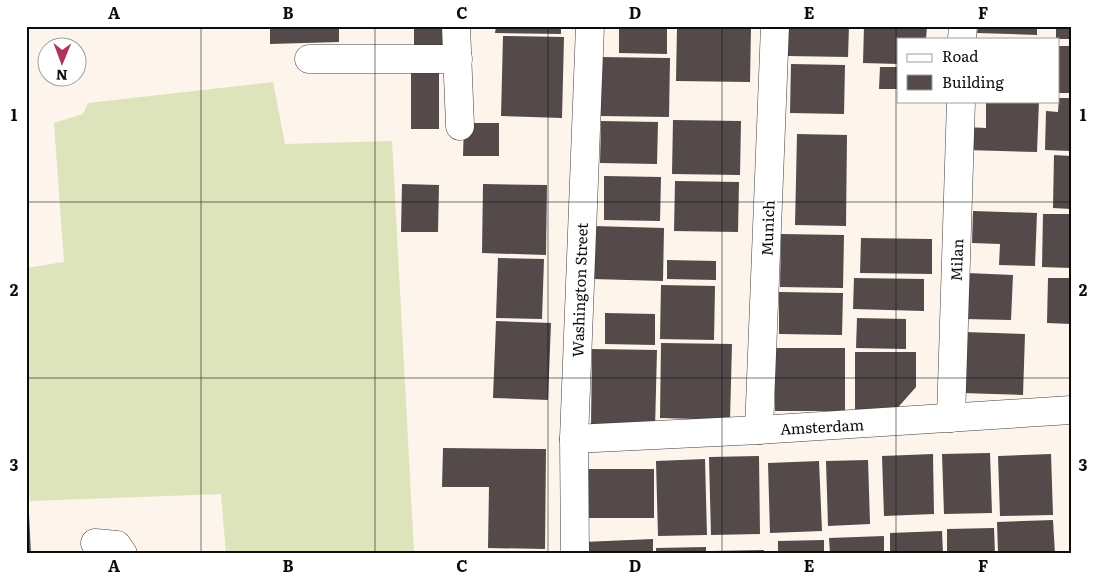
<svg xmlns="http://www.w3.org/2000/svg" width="1097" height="580" font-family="Literata,serif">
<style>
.grass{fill:#dde3ba}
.building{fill:#534a49}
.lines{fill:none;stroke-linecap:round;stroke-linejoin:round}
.minor-casing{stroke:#3f3f3f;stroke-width:29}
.minor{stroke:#fff;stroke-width:28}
.grid{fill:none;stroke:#0c0c0c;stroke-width:1;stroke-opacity:0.55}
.labels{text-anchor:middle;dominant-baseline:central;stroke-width:5;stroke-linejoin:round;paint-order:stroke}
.street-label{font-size:15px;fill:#0c0c0c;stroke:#fff}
.neatline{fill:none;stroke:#0c0c0c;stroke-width:2}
.grid-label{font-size:16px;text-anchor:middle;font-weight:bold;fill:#0c0c0c}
</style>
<rect width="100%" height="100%" fill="#fdf4ec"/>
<polygon class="grass" points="273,82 285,144 392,141 414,552 226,554 221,494 30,501 26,455 26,268 64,262 54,123 83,114 88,103"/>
<g class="building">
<polygon points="270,26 339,26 339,42 270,44"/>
<polygon points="414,26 448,26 449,56 414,56"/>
<polygon points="496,26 561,26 561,34 495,33"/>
<polygon points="619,26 667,26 667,54 619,53"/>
<polygon points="677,26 751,26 750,82 676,81"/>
<polygon points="787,26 849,26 848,57 787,56"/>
<polygon points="864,26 927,26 926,39 898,39 898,64 863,63"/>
<polygon points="978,26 1037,26 1037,35 977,33"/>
<rect x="1056" y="26" width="15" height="13"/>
<polygon points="503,36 564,37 562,118 501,116"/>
<rect x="1058" y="46" width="13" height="47"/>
<polygon points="601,57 670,58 669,117 600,116"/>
<polygon points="791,64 845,65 844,114 790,113"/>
<polygon points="880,67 898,67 898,89 879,89"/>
<rect x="411" y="73" width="28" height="56"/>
<polygon points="1059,98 1071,98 1071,151 1045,150 1046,111 1058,112"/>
<polygon points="986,101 1039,101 1037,152 966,150 966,127 986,128"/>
<polygon points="673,120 741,121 740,175 672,174"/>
<polygon points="601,121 658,122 657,164 600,163"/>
<polygon points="464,123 499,123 499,156 463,156"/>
<polygon points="797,134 847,135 846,226 795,225"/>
<polygon points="1054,155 1071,156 1071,209 1053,208"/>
<polygon points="604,176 661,177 660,221 604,220"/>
<polygon points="675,181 739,182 738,232 674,231"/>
<polygon points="402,184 439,185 438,232 401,232"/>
<polygon points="483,184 547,185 546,255 482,253"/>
<polygon points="973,211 1037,213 1035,266 999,265 1000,244 972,243"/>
<polygon points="1043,214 1071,214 1071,268 1042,267"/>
<polygon points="593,226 664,228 663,281 593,279"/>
<polygon points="781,234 844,235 843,288 780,287"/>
<polygon points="861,238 932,239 932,274 860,273"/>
<polygon points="498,258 544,259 542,319 496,318"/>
<polygon points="667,260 716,261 716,280 667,279"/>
<polygon points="967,273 1013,275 1011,320 965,319"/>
<polygon points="854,278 924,279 924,311 853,309"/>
<polygon points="1048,278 1071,278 1071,324 1047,323"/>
<polygon points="661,285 715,286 714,340 660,339"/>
<polygon points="779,292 843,293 842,335 779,334"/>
<polygon points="605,313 655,314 655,345 605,344"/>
<polygon points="857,318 906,319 906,349 856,348"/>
<polygon points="496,321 551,323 548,400 493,398"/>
<polygon points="964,332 1025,334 1023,395 962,393"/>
<polygon points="661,343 732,344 730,420 660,418"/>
<rect x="775" y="348" width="70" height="63"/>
<polygon points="592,349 657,350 655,429 591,428"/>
<polygon points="855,352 916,352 916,387 893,413 855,413"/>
<polygon points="443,448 546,449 545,549 488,548 489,487 442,487"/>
<polygon points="990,453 992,513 944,514 942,454"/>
<polygon points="933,454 934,514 884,516 882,456"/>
<polygon points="1051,454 1053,515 1000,516 998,456"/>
<polygon points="759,456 760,534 711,535 709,457"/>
<polygon points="705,459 707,535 658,536 656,461"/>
<polygon points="868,460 870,524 828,526 826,461"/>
<polygon points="819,461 822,531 770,533 768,463"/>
<rect x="582" y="469" width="72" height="49"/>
<polygon points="26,514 29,514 31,554 26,554"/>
<polygon points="1053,520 1055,554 998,554 997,522"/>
<polygon points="994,528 995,554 947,554 947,529"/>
<polygon points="942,531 943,554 890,554 890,533"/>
<polygon points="884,536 884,554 830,554 829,538"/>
<polygon points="653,539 653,554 584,554 583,542"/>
<polygon points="824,540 824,554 778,554 778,541"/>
<polygon points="706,547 706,554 656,554 656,548"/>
<polygon points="764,550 764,554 710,554 709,551"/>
</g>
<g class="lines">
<defs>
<g id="minor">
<polyline points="456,26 460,126"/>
<polyline points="962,39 963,26"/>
<polyline points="309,59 458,59"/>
<polyline points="951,418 961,101"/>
<polyline points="759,430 775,26"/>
<polyline points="574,439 759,430 1071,410"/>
<polyline points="95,543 117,545 123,554"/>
<polyline points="575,554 574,439 590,26"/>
</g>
</defs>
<use href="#minor" class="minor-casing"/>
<use href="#minor" class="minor"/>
</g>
<path class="grid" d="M 201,26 L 201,554M 375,26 L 375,554M 548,26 L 548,554M 722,26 L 722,554M 896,26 L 896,554M 26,202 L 1071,202M 26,378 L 1071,378"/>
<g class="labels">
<g class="street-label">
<text transform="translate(767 228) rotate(-88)">Munich</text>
<text transform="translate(956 260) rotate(-88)">Milan</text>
<text transform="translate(579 290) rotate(-88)">Washington Street</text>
<text transform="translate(822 426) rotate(-3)">Amsterdam</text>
</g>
</g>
<rect width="1097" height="580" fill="none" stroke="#ffffff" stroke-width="55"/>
<rect x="897" y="38" width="162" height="65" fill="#ffffff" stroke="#9e9e9e"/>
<rect x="907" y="54" width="25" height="8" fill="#ffffff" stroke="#9e9e9e"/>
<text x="942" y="62" font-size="15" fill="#0c0c0c">Road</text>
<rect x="907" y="75" width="25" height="15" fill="#534a49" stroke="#9e9e9e"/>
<text x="942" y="88" font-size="15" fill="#0c0c0c">Building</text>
<g transform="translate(62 62) rotate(181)"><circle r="24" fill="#ffffff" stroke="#9e9e9e"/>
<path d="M0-4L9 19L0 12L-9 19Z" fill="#ac335f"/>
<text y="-8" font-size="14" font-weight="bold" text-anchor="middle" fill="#0c0c0c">N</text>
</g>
<rect x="28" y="28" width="1042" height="524" class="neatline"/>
<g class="grid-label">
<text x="114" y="19">A</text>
<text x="288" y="19">B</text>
<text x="462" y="19">C</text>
<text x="635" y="19">D</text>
<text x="809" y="19">E</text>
<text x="983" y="19">F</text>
<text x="14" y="121">1</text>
<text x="1083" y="121">1</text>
<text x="14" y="296">2</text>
<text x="1083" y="296">2</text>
<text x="14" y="471">3</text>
<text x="1083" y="471">3</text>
<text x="114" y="572">A</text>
<text x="288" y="572">B</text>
<text x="462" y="572">C</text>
<text x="635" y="572">D</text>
<text x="809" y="572">E</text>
<text x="983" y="572">F</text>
</g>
</svg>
